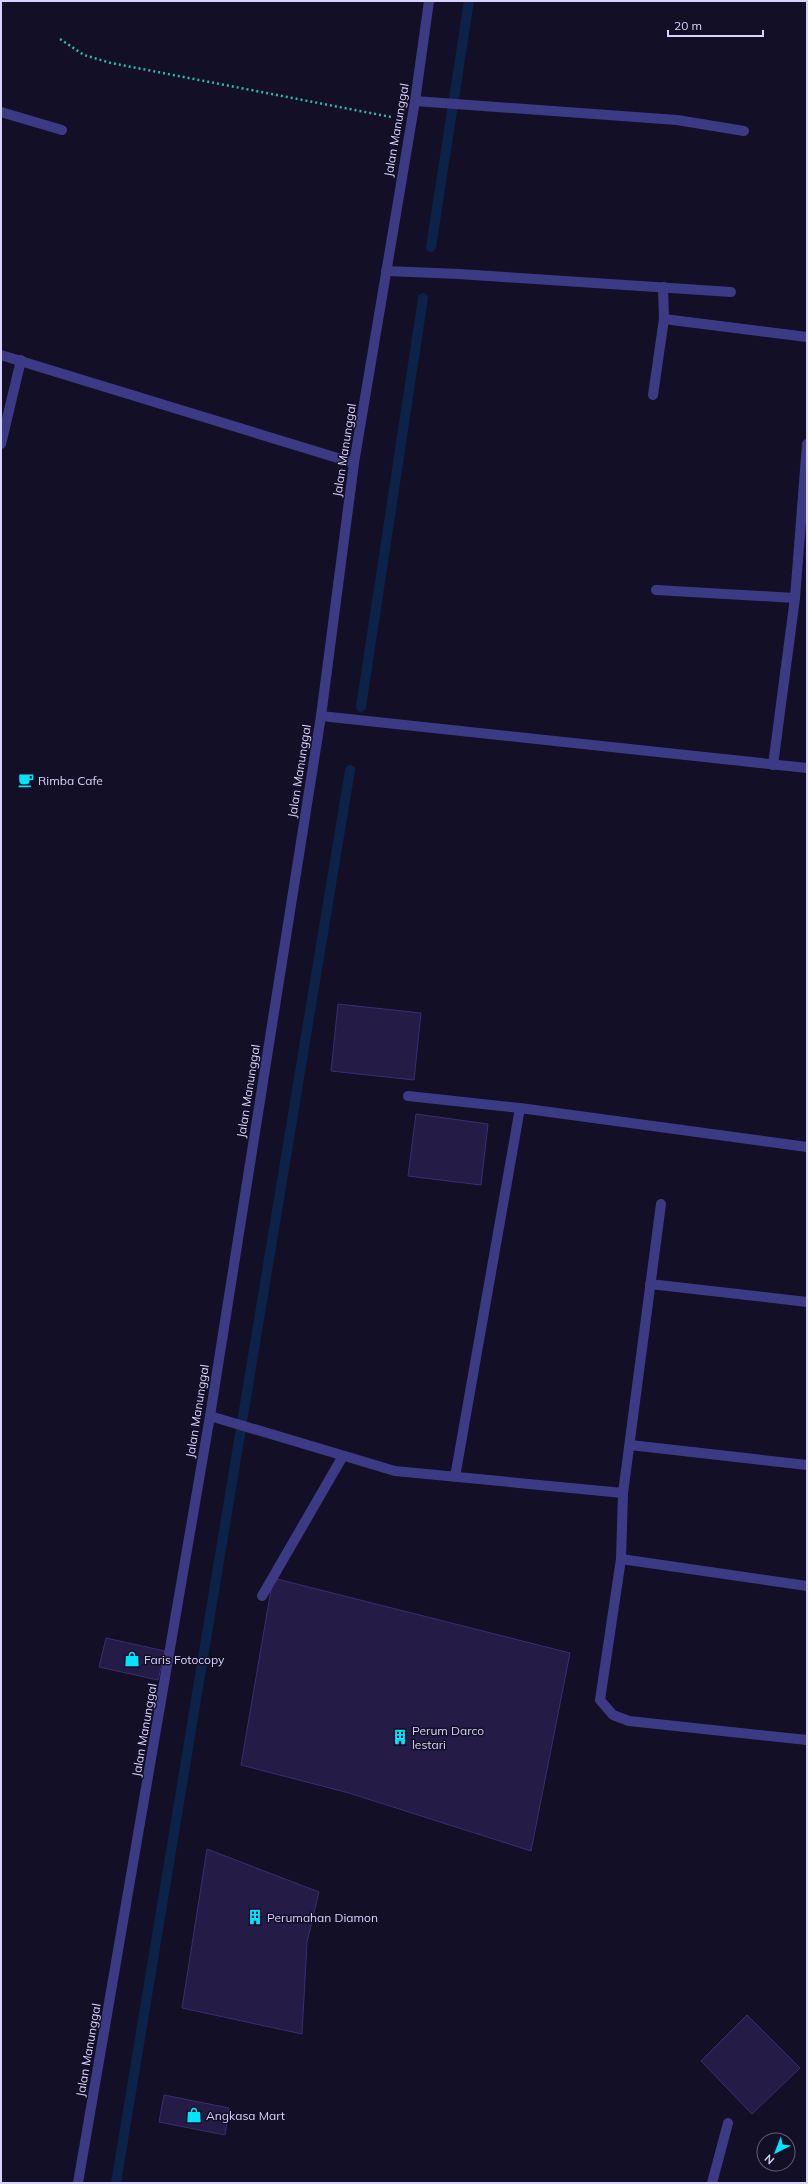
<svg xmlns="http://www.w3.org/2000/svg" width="808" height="2184" font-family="Mulish,sans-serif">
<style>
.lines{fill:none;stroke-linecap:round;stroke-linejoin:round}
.stream{stroke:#0c2248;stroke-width:10}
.building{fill:#241b47;stroke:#3b2d73}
.path{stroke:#2fb8b0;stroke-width:2.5;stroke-dasharray:2 3;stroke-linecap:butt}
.minor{stroke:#3d3a85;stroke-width:10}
.labels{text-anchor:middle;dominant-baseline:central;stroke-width:3;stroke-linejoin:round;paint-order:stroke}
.street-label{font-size:12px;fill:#d9d4ff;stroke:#130f26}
.poi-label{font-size:12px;fill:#d9d4ff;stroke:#130f26;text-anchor:start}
</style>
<rect width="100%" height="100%" fill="#130f26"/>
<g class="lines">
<g class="stream">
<polyline points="431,247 469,1"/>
<polyline points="361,707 423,298"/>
<polyline points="116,2183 350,770"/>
</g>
</g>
<g class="building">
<polygon points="338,1004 421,1013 414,1080 331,1071"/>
<polygon points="416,1114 488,1124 481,1185 408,1176"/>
<polygon points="273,1578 570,1653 531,1851 349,1793 241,1765"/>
<polygon points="106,1638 165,1651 158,1680 99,1667"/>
<polygon points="207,1849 319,1892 307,1942 302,2034 182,2008"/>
<polygon points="747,2015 800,2068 752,2114 701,2061"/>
<polygon points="164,2095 229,2108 225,2135 159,2122"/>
</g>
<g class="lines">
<polyline class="path" points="60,39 84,55 111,63 391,117"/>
<g class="minor">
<polyline points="415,101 677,120 744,131"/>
<polyline points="1,112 62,130"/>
<polyline points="386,271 459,274 731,292"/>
<polyline points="663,287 664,319 807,337"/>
<polyline points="1,355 354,463"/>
<polyline points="653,395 664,319"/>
<polyline points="1,444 21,360"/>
<polyline points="656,590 795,598"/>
<polyline points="321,716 807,768"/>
<polyline points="773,765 795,598 807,444"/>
<polyline points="408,1096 520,1108 455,1477"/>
<polyline points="520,1108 807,1147"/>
<polyline points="650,1284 807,1302"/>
<polyline points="210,1416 395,1471 623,1493 661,1204"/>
<polyline points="630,1445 807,1465"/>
<polyline points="623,1493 621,1559 600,1700 613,1715 629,1721 807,1740"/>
<polyline points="621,1559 807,1586"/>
<polyline points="262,1596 343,1456"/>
<polyline points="78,2183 210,1416 321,716 354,463 415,101 429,1"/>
<polyline points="712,2183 728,2123"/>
</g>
</g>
<defs>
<symbol id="cafe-bare" viewBox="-9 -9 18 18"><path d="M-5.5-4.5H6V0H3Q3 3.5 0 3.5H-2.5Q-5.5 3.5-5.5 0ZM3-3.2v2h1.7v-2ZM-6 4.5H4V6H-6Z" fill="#00e5ff" stroke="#130f26" stroke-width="2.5" paint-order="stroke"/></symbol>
<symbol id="shop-bare" viewBox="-9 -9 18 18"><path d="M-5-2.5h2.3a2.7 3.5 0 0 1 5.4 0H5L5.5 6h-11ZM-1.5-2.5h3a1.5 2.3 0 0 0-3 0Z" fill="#00e5ff" stroke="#130f26" stroke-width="2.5" paint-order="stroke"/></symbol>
<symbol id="building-bare" viewBox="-9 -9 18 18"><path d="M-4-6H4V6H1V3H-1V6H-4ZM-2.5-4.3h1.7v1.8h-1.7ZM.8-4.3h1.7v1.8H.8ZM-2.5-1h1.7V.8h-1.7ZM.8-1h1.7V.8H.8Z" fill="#00e5ff" stroke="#130f26" stroke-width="2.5" paint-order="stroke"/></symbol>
</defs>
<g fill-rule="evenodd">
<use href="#cafe-bare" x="15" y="769" width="22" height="22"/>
<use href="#shop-bare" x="121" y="1648" width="22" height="22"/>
<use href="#building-bare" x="389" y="1726" width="22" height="22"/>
<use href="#building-bare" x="244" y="1906" width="22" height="22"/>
<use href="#shop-bare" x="183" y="2104" width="22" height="22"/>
</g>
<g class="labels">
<g class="street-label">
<text transform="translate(396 130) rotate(-80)">Jalan Manunggal</text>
<text transform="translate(344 450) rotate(-81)">Jalan Manunggal</text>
<text transform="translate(299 771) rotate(-81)">Jalan Manunggal</text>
<text transform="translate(248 1091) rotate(-81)">Jalan Manunggal</text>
<text transform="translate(197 1411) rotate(-81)">Jalan Manunggal</text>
<text transform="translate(144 1730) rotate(-80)">Jalan Manunggal</text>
<text transform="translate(88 2050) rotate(-80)">Jalan Manunggal</text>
</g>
<g class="poi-label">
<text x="38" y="780">Rimba Cafe</text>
<text x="144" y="1659">Faris Fotocopy</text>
<text x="412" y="1730">Perum Darco<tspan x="412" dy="14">lestari</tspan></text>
<text x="267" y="1917">Perumahan Diamon</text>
<text x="206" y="2115">Angkasa Mart</text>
</g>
</g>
<rect width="808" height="2184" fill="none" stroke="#d9d4ff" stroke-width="4"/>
<g transform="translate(776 2152) rotate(222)"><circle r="19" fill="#130f26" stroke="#625e7d"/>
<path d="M0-3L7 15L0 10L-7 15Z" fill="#00e5ff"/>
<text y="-6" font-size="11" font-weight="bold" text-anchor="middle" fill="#d9d4ff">N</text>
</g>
<path d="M668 30v6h95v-6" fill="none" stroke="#d9d4ff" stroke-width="2"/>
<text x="674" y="30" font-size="12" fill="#d9d4ff" stroke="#130f26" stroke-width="3" paint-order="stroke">20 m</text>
</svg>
